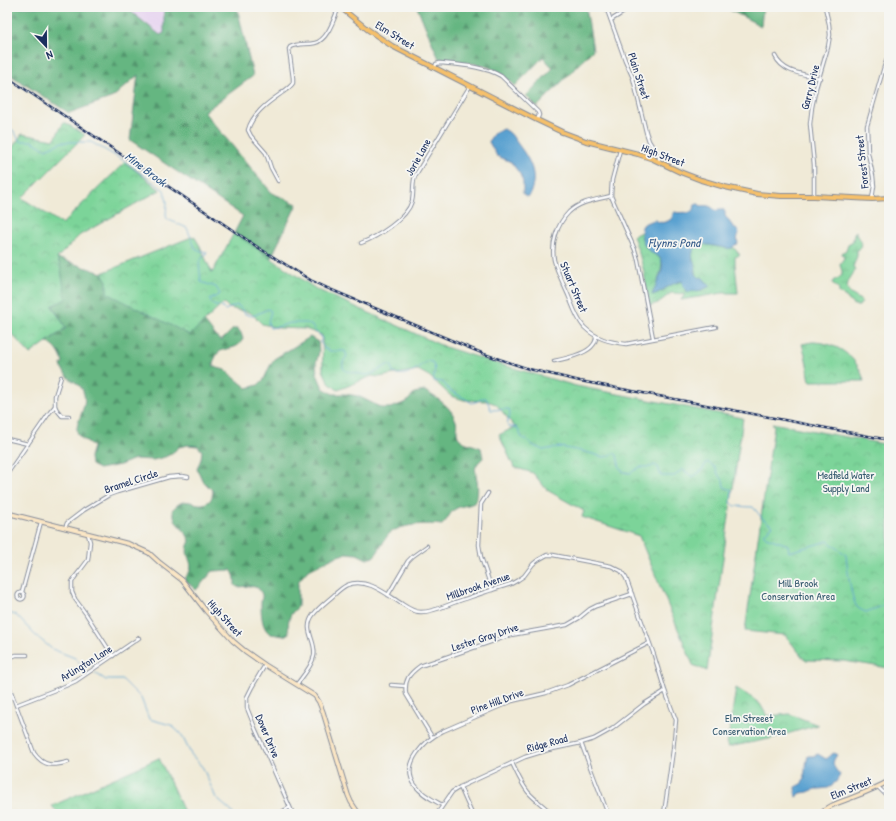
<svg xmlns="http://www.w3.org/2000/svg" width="896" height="821" font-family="'Patrick Hand',sans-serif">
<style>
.built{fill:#e6d2f0}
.forest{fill:url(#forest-firs);stroke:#407270}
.wetland{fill:url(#wetland-marsh);stroke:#4c827c}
.park{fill:url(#park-crowns);stroke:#4c827c}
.water{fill:#5aa1d0;stroke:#3a6897}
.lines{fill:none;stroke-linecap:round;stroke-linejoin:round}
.stream{stroke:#5aa1d0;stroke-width:1}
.street-casing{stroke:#868c9a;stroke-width:4.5}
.secondary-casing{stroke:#868c9a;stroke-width:5.5}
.primary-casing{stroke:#868c9a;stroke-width:6}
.street{stroke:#fff;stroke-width:2.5}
.secondary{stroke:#fbe6c4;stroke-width:3.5}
.primary{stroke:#f6c06b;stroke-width:4}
.rail-casing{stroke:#1b2f5e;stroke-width:2.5}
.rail{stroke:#f6f6f2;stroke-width:1;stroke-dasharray:3;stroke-linecap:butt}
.labels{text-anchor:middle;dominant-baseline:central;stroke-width:3.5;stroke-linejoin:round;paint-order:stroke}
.street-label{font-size:11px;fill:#1b2f5e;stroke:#f6f6f2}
.park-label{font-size:11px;fill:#33586d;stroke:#f6f6f2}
.water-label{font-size:12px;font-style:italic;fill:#315786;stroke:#f6f6f2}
</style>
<defs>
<pattern id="forest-firs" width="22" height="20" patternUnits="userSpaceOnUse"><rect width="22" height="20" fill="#65b681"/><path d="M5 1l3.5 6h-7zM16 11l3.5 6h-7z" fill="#52946d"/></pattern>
<pattern id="wetland-marsh" width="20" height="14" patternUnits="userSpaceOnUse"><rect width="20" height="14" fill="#7cd499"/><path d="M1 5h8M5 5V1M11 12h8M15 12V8" fill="none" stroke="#6bb686"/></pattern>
<pattern id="park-crowns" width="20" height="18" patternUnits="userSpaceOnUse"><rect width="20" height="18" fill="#7cd499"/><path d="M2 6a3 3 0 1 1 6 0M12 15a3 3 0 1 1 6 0" fill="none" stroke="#6bb686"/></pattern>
</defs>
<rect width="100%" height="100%" fill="#f6f6f2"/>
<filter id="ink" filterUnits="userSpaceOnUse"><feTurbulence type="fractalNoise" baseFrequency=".025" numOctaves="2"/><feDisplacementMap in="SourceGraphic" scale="8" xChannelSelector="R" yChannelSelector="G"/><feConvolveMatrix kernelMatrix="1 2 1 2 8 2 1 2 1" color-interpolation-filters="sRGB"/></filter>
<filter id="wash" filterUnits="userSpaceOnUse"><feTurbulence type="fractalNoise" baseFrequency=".012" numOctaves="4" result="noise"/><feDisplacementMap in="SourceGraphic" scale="16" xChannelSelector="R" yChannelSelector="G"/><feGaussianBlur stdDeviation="0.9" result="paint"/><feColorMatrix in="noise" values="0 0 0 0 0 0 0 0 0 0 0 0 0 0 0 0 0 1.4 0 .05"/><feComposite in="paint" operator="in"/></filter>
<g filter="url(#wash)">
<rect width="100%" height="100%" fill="#f0ead7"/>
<polygon class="built" points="125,7 164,7 164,34 160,35"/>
<g class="forest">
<polygon points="8,7 125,7 160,35 164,33 164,7 237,7 253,76 204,112 272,193 297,204 271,258 234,233 243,216 130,140 138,75 113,97 69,113 7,73 7,10"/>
<path d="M 417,7 L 586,7 L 593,50 L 537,107 L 526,96 L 553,68 L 543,57 L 515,86 C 496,67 487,65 461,62 C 453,61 446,59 439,59 Z"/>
<polygon points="724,7 763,7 761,26"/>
<path d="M 57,258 L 102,273 L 107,281 L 189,335 L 204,321 L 219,340 L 222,340 L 233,329 L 238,329 L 241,333 L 243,339 C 237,352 225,345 217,354 C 216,356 214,360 213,363 L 214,367 L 225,370 L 247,388 L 258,385 L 264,379 L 269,368 L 274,359 L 310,337 L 318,342 L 319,352 L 316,363 L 317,374 L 323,388 L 333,394 L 345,394 L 358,396 L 382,408 L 390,408 L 407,402 L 414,393 L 425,391 C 438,399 451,406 456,421 C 458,427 455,435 460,439 C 465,444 475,445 481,448 L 483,458 C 473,467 475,469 477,481 C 478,486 478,494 476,500 C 474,506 462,505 457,508 C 449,512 448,520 442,525 C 428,523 401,524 390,533 C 384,538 379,553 373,557 C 371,558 369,558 367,559 L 357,554 L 347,553 L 335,557 L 307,571 L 298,582 L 298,607 C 289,614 287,621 289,633 L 284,636 C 280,635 275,635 271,634 C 262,630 261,614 261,605 C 261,596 265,597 258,588 L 251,586 L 237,587 L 235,585 C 235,578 235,575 231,570 L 213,571 L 196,590 L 184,579 C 186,577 189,573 190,571 C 194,560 182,556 190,541 L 186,533 L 176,522 L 172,510 C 188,492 195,510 208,502 C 210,501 211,499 212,497 L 213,491 L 203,481 L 197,469 L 201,459 L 202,451 L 198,446 L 188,445 L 179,447 L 171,454 L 165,457 L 153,460 L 135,459 L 120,465 L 99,469 L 91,465 L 90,457 L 93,447 C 93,447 90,443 89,443 C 86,440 81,439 79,436 C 71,424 90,409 83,391 C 80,384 74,382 69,378 C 66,375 62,370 61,365 L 63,362 C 60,353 56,347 47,342 L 66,328 L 52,305 L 60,265 Z"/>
</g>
<path class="wetland" d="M 856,231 C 856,233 856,235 857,236 C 860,241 863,241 861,248 L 857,250 L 857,256 L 853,267 L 855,271 C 850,278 843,287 851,294 C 855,297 859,298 862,302 L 859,306 L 857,306 L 852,304 L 846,297 L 839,293 C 840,287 834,287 832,282 C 835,279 841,278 842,274 C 843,271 840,267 840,264 L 844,258 L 842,253 L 846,250 L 848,244 L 853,241 L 854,233 Z"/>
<g class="park">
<polygon points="64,122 85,135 22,198 62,224 125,162 160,190 80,235 57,258 60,265 66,299 52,306 66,328 30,354 7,329 7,155 22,134 54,140"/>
<path d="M 641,232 L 654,254 L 658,256 L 662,261 L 661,270 L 657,284 L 653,291 L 652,295 C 664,292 670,283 682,281 L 688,292 L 702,290 L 710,286 L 702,277 L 699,278 C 695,273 695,271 694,265 C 693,257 691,257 694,248 L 702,244 C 707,245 711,245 715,246 C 722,247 726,249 732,248 L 733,247 L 740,255 L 735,257 L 735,264 L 738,293 L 723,293 L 681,300 L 685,294 L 671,293 L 658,303 L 649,306 L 644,272 L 639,253 L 633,236 Z"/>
<polygon points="234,233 316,289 445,347 499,364 576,386 743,418 707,671 693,665 639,536 582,517 584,511 547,490 533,473 514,467 499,435 515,427 496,404 487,401 464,400 451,396 429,376 418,370 379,377 372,376 338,390 329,383 323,370 322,335 305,329 279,328 262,324 251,313 229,308 224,303 190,335 107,293 107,281 102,273 194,236 200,246 212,273"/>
<path d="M 812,342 C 837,342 858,357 864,381 L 810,381 L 805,354 L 802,344 Z"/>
<polygon points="772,423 889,445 889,668 844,661 805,660 785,635 745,631 774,426"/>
<polygon points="736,688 751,697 760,704 767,716 790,714 818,725 769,739 728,747 727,745"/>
<polygon points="159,758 185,814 59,814 52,806"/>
</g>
<g class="water">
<path d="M 503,129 C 511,132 513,137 518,144 C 530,160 539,175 529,196 L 527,197 L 523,194 L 523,182 L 520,174 L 511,162 L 497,156 L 489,142 L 490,139 L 494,133 Z"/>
<path d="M 695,204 L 699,204 L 701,206 C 708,205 711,206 716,211 L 719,209 L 723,209 L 725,212 L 725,216 C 729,219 729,223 733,226 C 735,229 737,229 739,233 C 737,237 737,240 738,244 L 735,245 L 732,248 C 726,249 722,247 715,246 C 711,245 707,245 702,244 L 694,248 C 692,254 691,260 696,265 L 694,271 L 699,278 L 702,277 L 710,286 L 702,290 L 688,292 L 683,286 L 682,281 C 670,283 663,292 652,295 C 655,285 664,273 662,262 C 660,255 654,255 650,252 C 644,247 638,233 643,225 C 646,222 651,221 655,220 C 661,224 667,223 672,218 L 673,213 L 675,212 C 679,214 684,211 688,213 L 694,210 Z"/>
<path d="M 834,753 L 837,755 C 830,764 834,767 840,775 L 836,782 L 834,783 L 832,786 L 828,788 L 819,789 L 815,789 L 808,792 L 801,793 L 796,797 L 795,787 L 801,784 L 805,779 C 804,771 806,764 808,756 L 813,756 L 818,754 L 826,759 C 830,757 831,754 834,753 Z"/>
</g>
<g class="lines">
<g class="stream">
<path d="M 7,130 L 13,130 L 20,141 L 32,141 L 45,149 L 62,142 L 91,142 L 123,160 L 164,190 L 167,202 L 166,215 L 167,219 L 187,228 L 196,250 L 207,252 L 199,262 L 201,282 L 216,287 L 220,294 L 215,297 L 210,299 L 211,303 L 215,306 L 220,306 L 225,310 L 237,305 L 240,307 L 245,314 L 253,316 L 268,309 L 271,311 L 268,322 L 270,328 L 277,327 L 290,323 L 307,323 L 312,326 L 316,333 L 318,333 L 322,338 L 320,342 L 324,348 L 330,351 L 345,351 L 347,356 L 343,362 L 343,368 L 346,371 L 366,375 L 374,373 L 389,364 L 392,366 L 393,373 C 408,378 415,369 427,361 L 432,362 C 437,369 433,373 434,381 L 443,382 L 449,390 L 464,398 L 472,403 L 478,401 L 482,398 L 486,398 L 491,410 L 509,409 L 510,414 L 507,424 L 509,427 L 516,427 L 519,431 L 522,438 L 527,440 L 534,446 L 543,450 L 560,447 L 586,452 L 603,457 L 609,456 L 614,453 L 617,455 L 620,469 L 624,472 L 630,473 L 640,467 L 651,467 L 654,465 L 658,467 L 661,476 L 675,476 L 682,469 L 693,477 L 701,471 L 707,462 L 715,467 L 718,474 L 723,480 L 724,487 L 732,490 L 731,502 L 735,506 L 753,507 L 763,519 L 773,526 L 763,534 L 766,537 L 788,545 L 789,552 L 828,541 L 846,555 C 847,566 851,599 857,607 C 859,609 863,611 866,612 L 882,606 L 889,600"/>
<polyline points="7,613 16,615 35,635 52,649 75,658 81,664 92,666"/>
<polyline points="95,673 106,680 123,680 141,698 149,719 171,725 181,734 191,754 203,768 216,798 231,811 233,814"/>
</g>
</g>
</g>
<g filter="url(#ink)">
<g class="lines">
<defs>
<g id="street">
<polyline points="606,7 625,60 633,78 646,132 649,141 659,157 659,162"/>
<polyline points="611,20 632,7"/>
<path d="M 775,56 C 783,73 803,74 820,78"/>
<path d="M 435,68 L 436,64 L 440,63 C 459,65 484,66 501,76 L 538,112 L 539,115 L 537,120"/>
<polyline points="620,150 612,180 611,196 635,250 638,260 653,338"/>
<path d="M 278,181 L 271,168 L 266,153 L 251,136 L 248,130 C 252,115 266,104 279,95 C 284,91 290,88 293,83 L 293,78 L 289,49 L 290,47 C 298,43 306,45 315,43 C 328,40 334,18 339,7"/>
<path d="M 611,196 C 596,200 581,201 569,212 C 557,224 551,244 554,260 C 557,272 564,285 569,297 C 573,307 577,319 584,327 C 596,339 610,342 626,344 L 716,327"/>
<polyline points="814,196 814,165 810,124 812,107 816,88 828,47 830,35 829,24 825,7"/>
<polyline points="872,199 874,186 873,176 868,153 867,126 884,67 889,54"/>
<path d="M 361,243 C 377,237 407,219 412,201 C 414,193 412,184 415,176 L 470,86"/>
<path d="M 554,361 C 564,359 587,354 593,345 C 595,343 596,339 596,336"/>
<polyline points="55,406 57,410 62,416 69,416"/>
<polyline points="7,439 28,444"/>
<polyline points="7,474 50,412 55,406 55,396 61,377"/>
<polyline points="488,493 481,504 479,545 481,557 492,590"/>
<polyline points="65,528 67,523 84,510 109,495 117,492 169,477 182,476 188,477"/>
<polyline points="88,534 90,542 88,560 82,568 75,577 72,582 72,592 75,599 86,614 113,656"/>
<polyline points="22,592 41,522"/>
<circle cx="21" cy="596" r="3.5"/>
<polyline points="388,595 408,561 413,556 427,546"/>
<polyline points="7,659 16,655 27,655"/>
<polyline points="265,665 252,687 247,697 247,708 255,728 293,814"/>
<path d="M 7,681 L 34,753 C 44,767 53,766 68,762"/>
<path d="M 297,684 C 303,676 312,666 314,656 C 317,641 302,630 313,615 C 318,608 326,602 333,596 C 337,592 341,588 347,585 C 367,577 386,594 402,604 C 408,608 414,612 421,612 C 433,612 445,606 456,602 C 474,596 493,589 511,584 L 518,580 L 524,576 L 533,564 L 538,560 L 547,555 L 553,555 L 611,566 L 621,571 L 626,578 L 654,655 L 665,691 L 676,720 L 673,750 L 664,814"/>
<polyline points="391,685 405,686"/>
<polyline points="16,705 65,686 76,681 139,638"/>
<path d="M 432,737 L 406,694 C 404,680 409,674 420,666 L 511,635 L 567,625 L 579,618 L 590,609 L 596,606 L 632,594"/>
<polyline points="581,743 608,814"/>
<path d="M 512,763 C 517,773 521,783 528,792 C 534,799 544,806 551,813"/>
<polyline points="460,787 472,814"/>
<polyline points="878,787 889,798"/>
<path d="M 442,805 C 433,800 421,794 415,785 C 400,764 425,740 443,731 L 512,701 L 546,693 L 568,685 L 649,643"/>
<polyline points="279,814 290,807"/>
<polyline points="437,814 452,792 460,787 525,757 548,750 581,743 594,739 612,729 644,704 665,691"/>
</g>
<g id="secondary">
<polyline points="7,513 129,544 149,553 160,563 182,580 206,611 233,641 245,651 265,665 315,696 319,702 323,712 348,795 351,802 359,814"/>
<path d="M 821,814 C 828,805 841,802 851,798 C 864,793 877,788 889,781"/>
</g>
<polyline id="primary" points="340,7 367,29 392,46 537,120 562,132 586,141 638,154 653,159 680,172 701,180 725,187 757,194 781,196 814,196 872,199 889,198"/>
</defs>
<use href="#street" class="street-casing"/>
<use href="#secondary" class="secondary-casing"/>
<use href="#primary" class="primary-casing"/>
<use href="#street" class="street"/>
<use href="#secondary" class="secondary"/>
<use href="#primary" class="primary"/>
<defs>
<polyline id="rail" points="7,77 259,248 312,281 327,288 484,354 529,369 580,381 889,440"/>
</defs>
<use href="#rail" class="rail-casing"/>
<use href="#rail" class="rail"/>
</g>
</g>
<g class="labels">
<g class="street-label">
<text transform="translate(395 35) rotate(32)">Elm Street</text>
<text transform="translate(639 76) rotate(72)">Plain Street</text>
<text transform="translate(810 87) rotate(-76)">Garry Drive</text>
<text transform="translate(663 155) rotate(21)">High Street</text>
<text transform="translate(418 157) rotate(-61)">Jorie Lane</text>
<text transform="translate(862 162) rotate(-96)">Forest Street</text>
<text transform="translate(574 287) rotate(67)">Stuart Street</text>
<text transform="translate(131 481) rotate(-18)">Bramel Circle</text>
<text transform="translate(478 586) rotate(-19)">Millbrook Avenue</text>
<text transform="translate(225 618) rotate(48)">High Street</text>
<text transform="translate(485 637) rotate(-18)">Lester Gray Drive</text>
<text transform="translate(86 663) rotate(-32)">Arlington Lane</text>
<text transform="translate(497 701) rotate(-20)">Pine Hill Drive</text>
<text transform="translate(268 736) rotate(67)">Dover Drive</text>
<text transform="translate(547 743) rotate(-15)">Ridge Road</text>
<text transform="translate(851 788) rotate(-22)">Elm Street</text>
</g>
<g class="park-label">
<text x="846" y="475">Medfield Water<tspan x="846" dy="13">Supply Land</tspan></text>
<text x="798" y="583">Mill Brook<tspan x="798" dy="13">Conservation Area</tspan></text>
<text x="749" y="718">Elm Streeet<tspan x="749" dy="13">Conservation Area</tspan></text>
</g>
<g class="water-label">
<text transform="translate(146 169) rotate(37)">Mine Brook</text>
<text x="674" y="242">Flynns Pond</text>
</g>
</g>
<rect width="896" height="821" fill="none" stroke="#f6f6f2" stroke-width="24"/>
<g transform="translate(46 46) rotate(158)" stroke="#f6f6f2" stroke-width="3" paint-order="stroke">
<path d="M0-3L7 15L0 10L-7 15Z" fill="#1b2f5e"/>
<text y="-6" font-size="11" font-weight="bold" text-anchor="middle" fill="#1b2f5e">N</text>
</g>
</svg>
